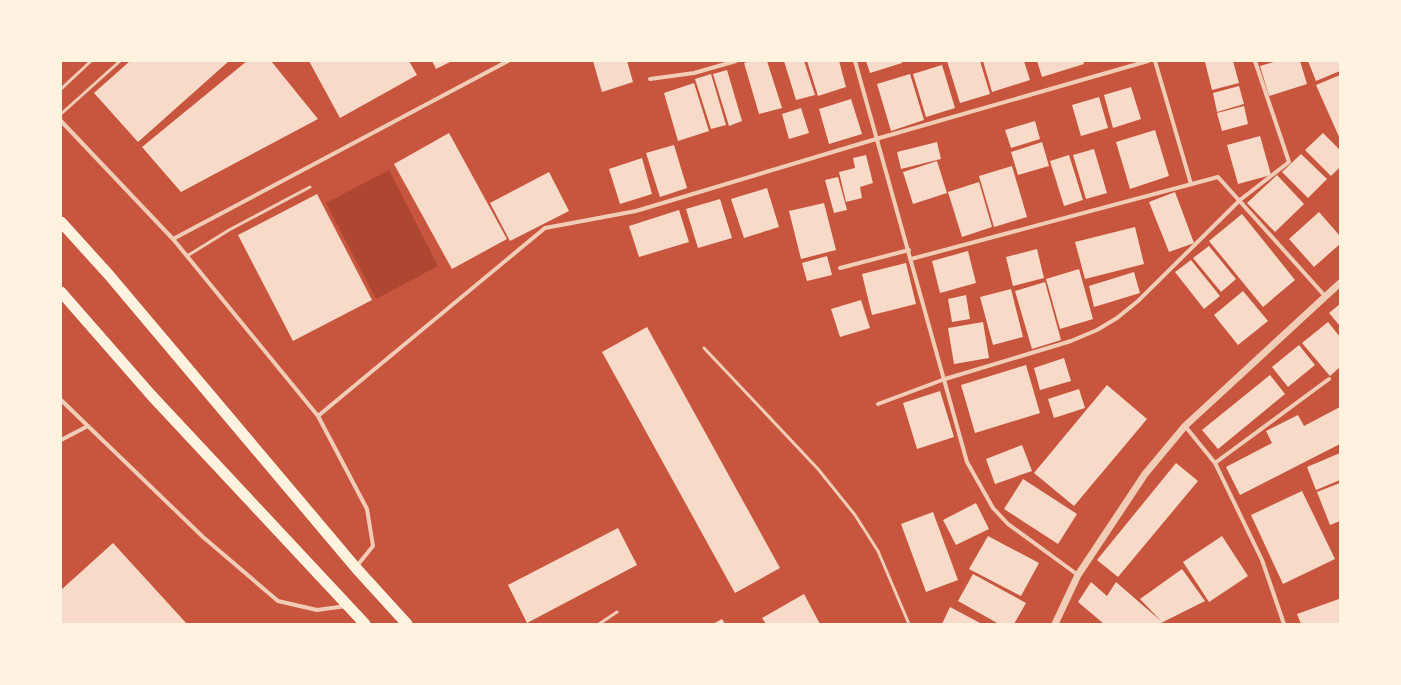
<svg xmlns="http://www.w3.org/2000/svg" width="1401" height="685" font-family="'Alegreya Sans',sans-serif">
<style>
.green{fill:#ae4732}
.building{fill:#f7dbc8}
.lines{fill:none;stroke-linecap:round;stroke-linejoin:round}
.service{stroke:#f1ccb7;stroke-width:3}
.minor{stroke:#f1ccb7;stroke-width:4}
.tertiary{stroke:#f1ccb7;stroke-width:7}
.trunk{stroke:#fff3e0;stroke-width:11}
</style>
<rect width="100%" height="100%" fill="#c8553d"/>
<polygon class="green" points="389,170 438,266 376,299 326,203"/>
<g class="building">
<polygon points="130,61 229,61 138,142 94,93"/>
<polygon points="247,61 271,61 318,119 181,192 142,147"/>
<polygon points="309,61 409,61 417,75 340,118"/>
<polygon points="432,61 452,61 436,69"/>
<polygon points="593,61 627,61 633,82 602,92"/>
<polygon points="750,61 767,61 782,108 759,114 744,63"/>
<polygon points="784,61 804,61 815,95 796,100"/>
<polygon points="807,61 839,61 846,87 818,96"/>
<polygon points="866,61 902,61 902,63 870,73"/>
<polygon points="947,61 980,61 990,94 960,103"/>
<polygon points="983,61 1024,61 1030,80 992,92"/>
<polygon points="1037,61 1083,61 1084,64 1042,77"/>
<polygon points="1208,61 1233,61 1239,83 1212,90 1205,62"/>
<polygon points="1277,61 1300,61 1307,84 1269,96 1260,66"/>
<polygon points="1308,61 1340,61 1340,71 1316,81"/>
<polygon points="942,65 955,108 926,117 913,74"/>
<polygon points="727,70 742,121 729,126 713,74"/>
<polygon points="711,74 726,125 711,129 695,79"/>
<polygon points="910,74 924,120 891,131 877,84"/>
<polygon points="1340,75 1340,139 1316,85"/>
<polygon points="694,83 709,131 678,141 664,93"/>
<polygon points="1239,86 1244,104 1217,112 1213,93"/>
<polygon points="1131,87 1141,119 1113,128 1104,95"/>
<polygon points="1099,97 1108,128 1081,136 1072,105"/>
<polygon points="851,99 862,134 829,144 819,109"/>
<polygon points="1244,106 1248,124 1222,131 1217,113"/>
<polygon points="801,108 809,133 789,139 782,114"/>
<polygon points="1035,121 1040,139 1011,148 1005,130"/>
<polygon points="1155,130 1169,176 1130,189 1116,142"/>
<polygon points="449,133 507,239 452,269 394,164"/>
<polygon points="1323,133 1340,150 1340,167 1331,176 1305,150"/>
<polygon points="1260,136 1271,175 1238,184 1227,145"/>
<polygon points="937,142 941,159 901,169 897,152"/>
<polygon points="1042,142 1049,166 1018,175 1011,152"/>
<polygon points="674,145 687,188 660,197 646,153"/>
<polygon points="1094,149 1107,193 1086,199 1073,155"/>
<polygon points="1301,154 1327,179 1308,198 1282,172"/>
<polygon points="866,155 873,183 860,187 862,198 846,202 839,172 855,168 853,158"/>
<polygon points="1069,155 1083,200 1064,206 1050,161"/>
<polygon points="642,158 652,194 620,204 609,169"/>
<polygon points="937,161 947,193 913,204 903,172"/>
<polygon points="1012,166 1027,217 994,227 979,176"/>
<polygon points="549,172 569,211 510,241 490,203"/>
<polygon points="1277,175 1304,204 1275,232 1247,203"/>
<polygon points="838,177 847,210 834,213 825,180"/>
<polygon points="979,182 992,227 962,237 948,192"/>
<polygon points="767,188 779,227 744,238 731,199"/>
<polygon points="1175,192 1194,243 1169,252 1149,202"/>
<polygon points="317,194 372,300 293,341 238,235"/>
<polygon points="720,199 732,238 698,248 686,209"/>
<polygon points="824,203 836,250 801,259 789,211"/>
<polygon points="679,210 689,242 639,257 629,226"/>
<polygon points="1319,212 1340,236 1340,244 1314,267 1289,239"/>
<polygon points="1242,214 1295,280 1263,307 1209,241"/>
<polygon points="1135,227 1144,264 1085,279 1075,242"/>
<polygon points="1209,246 1236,279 1221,292 1193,258"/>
<polygon points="1037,249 1044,278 1013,286 1006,257"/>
<polygon points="968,251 976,283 940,293 932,261"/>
<polygon points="827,256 832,275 807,281 802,263"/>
<polygon points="1191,260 1220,296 1204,309 1175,272"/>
<polygon points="906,263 916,304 872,315 862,274"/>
<polygon points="1079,269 1093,319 1060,329 1046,279"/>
<polygon points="1134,272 1140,293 1094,307 1089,286"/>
<polygon points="1045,282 1061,340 1032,349 1015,291"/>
<polygon points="1011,289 1023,337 993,345 980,297"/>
<polygon points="1243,291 1268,321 1238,345 1214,315"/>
<polygon points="966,295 970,319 952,322 948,299"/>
<polygon points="861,300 870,328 840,337 831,309"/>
<polygon points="1340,304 1340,326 1329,313"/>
<polygon points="983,322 989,358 954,364 948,328"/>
<polygon points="1328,322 1340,337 1340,367 1330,376 1302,343"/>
<polygon points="647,327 780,568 735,593 602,352"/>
<polygon points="1299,345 1315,365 1288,387 1272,367"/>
<polygon points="1064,358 1071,381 1040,390 1034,368"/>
<polygon points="1026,365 1040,413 975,433 961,385"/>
<polygon points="1270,375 1285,394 1218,449 1202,430"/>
<polygon points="1107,385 1147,419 1074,506 1034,473"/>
<polygon points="1079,389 1085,408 1054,418 1048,399"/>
<polygon points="940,391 954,437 917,449 903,403"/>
<polygon points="1340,407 1340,444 1240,495 1226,467 1272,443 1266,431 1298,415 1304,426"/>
<polygon points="1022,445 1032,471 995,484 986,459"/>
<polygon points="1340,453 1340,480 1316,490 1307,467"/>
<polygon points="1176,463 1198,481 1118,577 1097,560"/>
<polygon points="1023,479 1077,514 1058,544 1004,509"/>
<polygon points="1340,483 1340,521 1330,525 1317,492"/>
<polygon points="1302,491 1335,559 1283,584 1251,515"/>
<polygon points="976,503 989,529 956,545 943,520"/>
<polygon points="933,512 958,580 926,592 901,524"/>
<polygon points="618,528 637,565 527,623 508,585"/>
<polygon points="988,536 1039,563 1021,596 969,569"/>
<polygon points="1222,536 1248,576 1209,602 1183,562"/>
<polygon points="113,543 187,624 61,624 61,590"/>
<polygon points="1182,569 1205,601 1159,624 1104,624 1078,602 1091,582 1107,596 1116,582 1161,621 1140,599"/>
<polygon points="973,574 1026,603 1014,624 999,624 958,601"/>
<polygon points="804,594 820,624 766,624 762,618"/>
<polygon points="1339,599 1340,624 1301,624 1297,614"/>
<polygon points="950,607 982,624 942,624"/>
<polygon points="722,619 725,624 713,624"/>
</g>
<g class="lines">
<g class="service">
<polyline points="61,89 91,61"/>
<polyline points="61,114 120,61"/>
<polyline points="187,256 229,230 310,187"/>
<polyline points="704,348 818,469 855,515 878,551 909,624"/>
<polyline points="599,624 617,612"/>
</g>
<g class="minor">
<polyline points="855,61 967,462 993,508 1008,524 1078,575"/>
<polyline points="1155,61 1191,184"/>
<polyline points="650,79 694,73 736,61"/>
<polyline points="61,121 173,239 318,416 367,509 373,546 356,567"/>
<polyline points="173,239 508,61"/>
<polyline points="911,259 1218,177 1325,296"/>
<polyline points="840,268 909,250"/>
<polyline points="61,400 203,537 278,601 317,610 346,606"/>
<polyline points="878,404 945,379 1071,341 1097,330 1117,318 1138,301 1240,200 1289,162 1255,61"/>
<polyline points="318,416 545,228 636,211 876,139 1148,61"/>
<polyline points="1185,426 1215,463 1262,560 1284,624"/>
<polyline points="61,440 88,426"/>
<polyline points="1215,463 1329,379"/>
</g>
<polyline class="tertiary" points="1055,624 1078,575 1145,474 1185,426 1340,283"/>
<g class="trunk">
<polyline points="61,222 109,275 356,568 407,624"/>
<polyline points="61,292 152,396 365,624"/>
</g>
</g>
<rect width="1401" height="685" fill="none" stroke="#fff3e0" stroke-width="124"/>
</svg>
